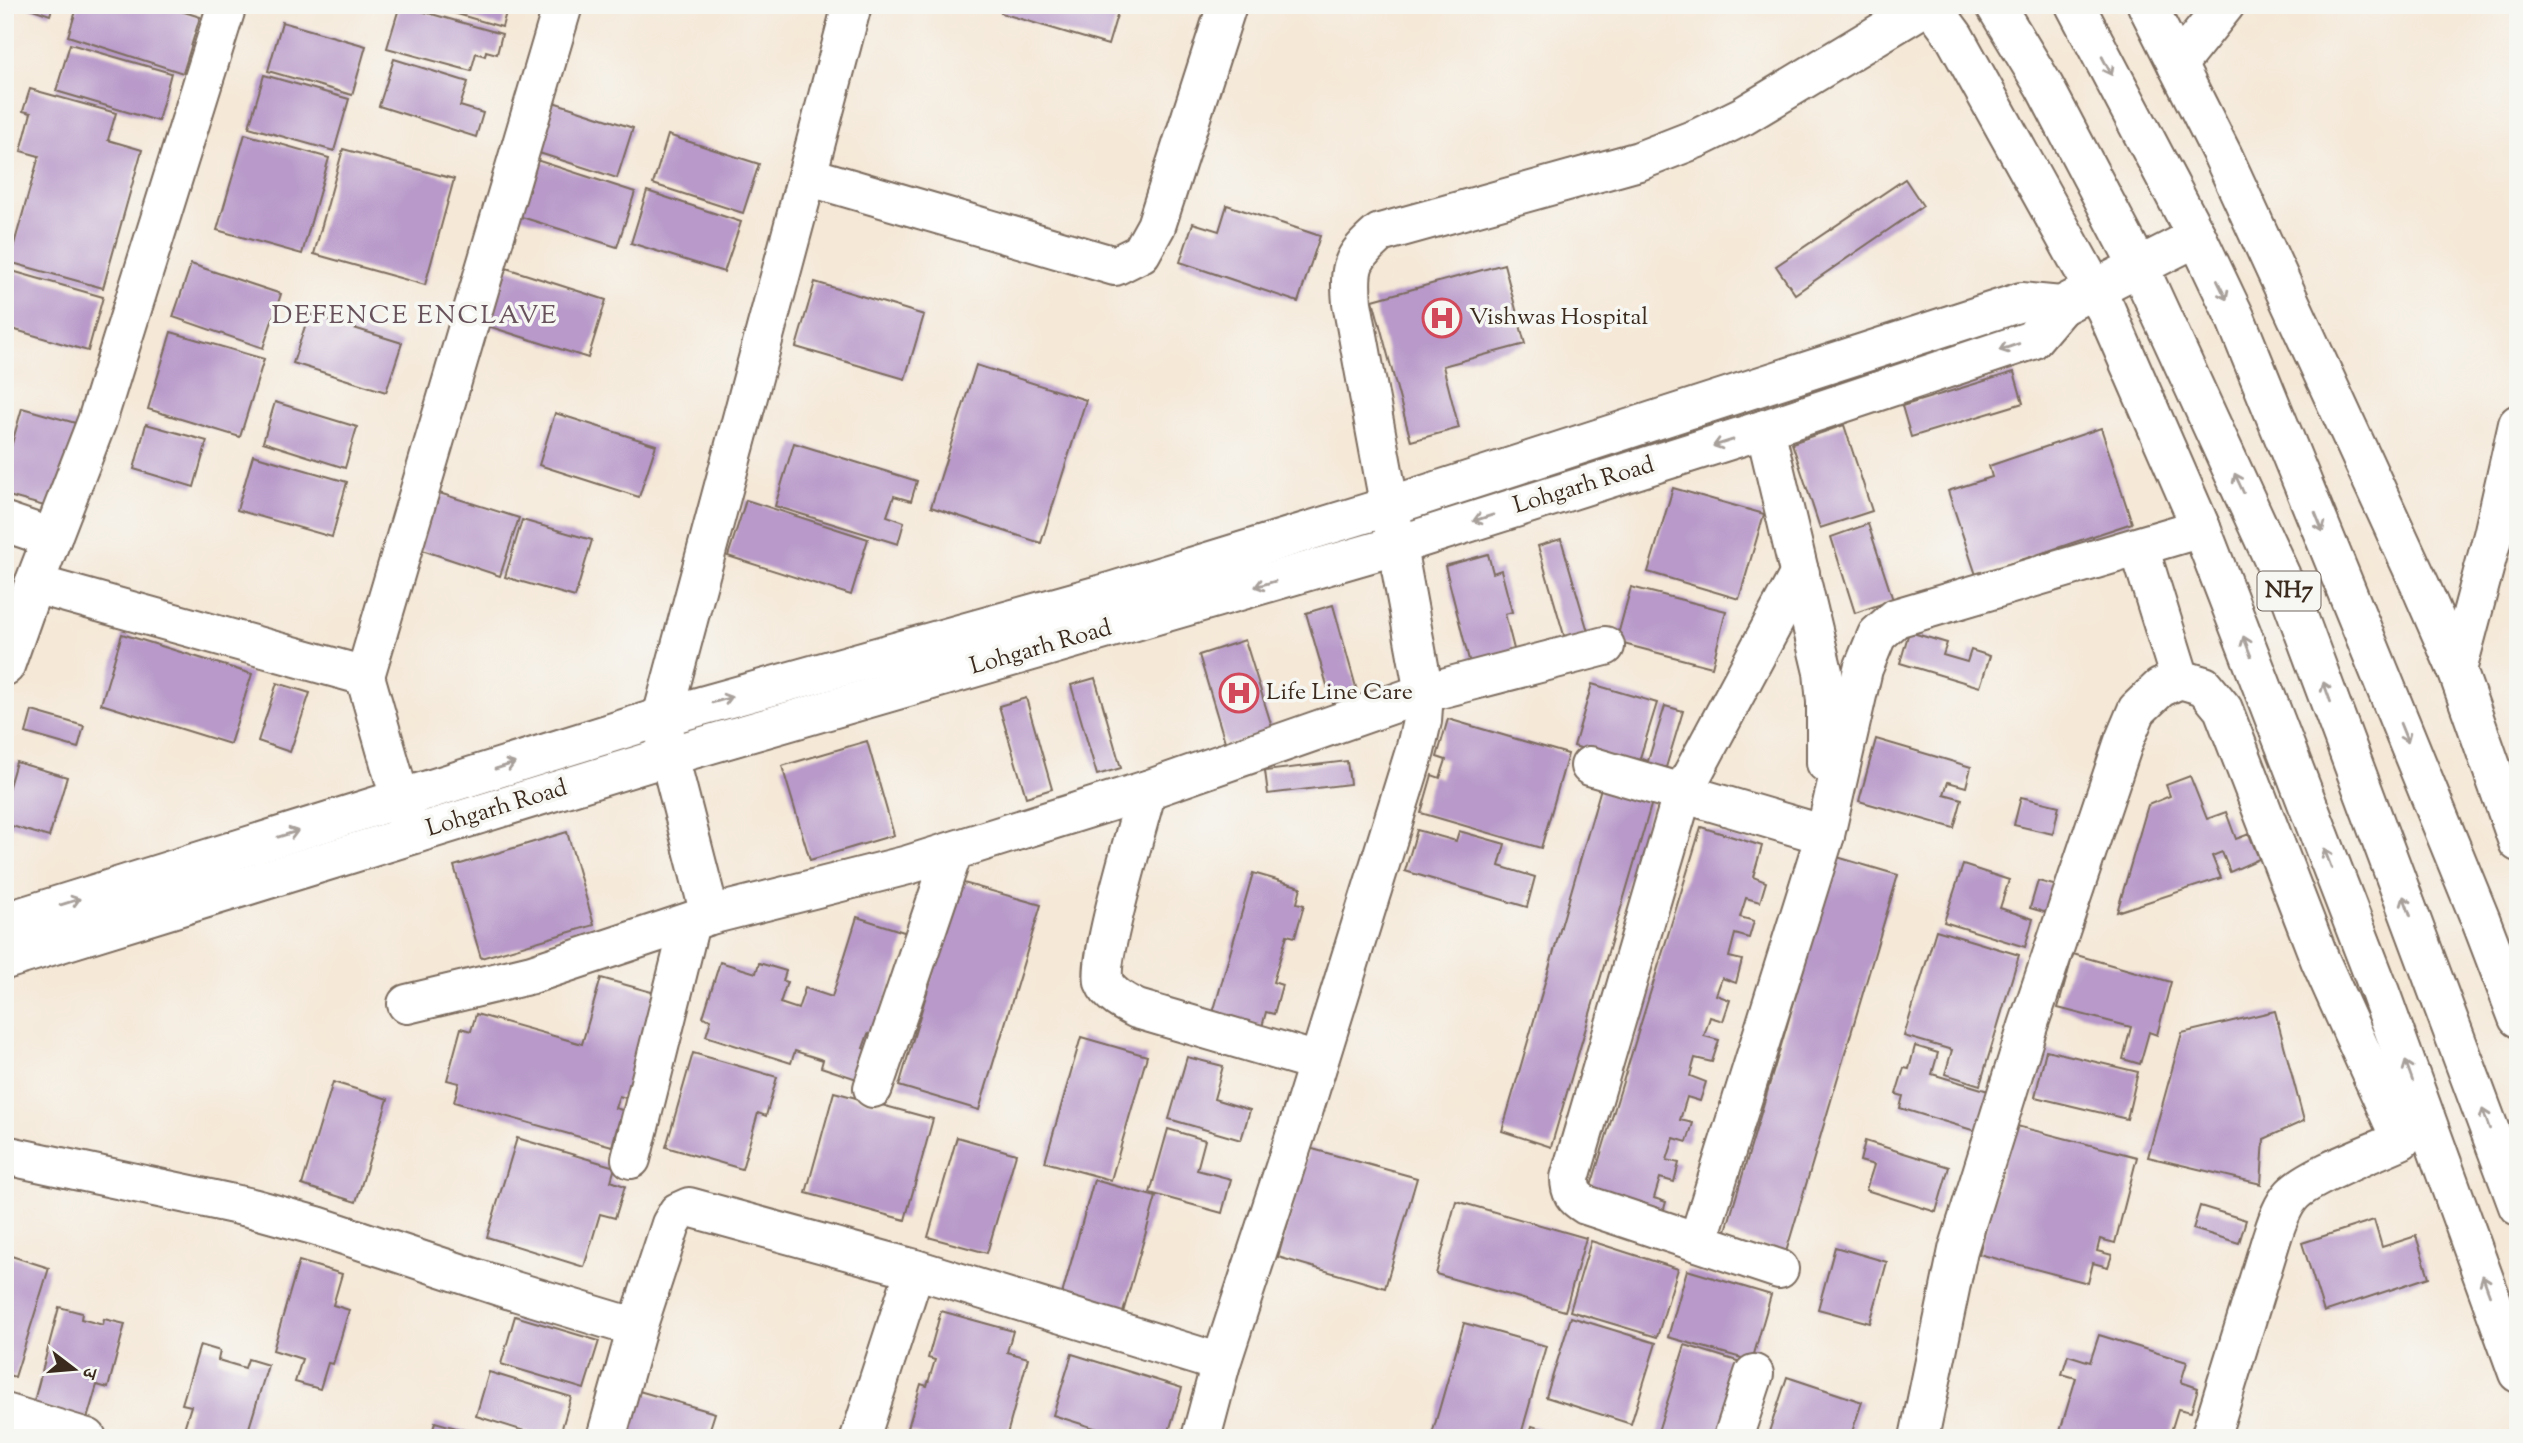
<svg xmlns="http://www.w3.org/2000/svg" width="2523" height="1443" font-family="'Sorts Mill Goudy','Noto Serif Devanagari',serif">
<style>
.building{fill:#b899c9}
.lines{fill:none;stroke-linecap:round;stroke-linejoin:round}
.minor-casing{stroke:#7c6c5f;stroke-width:42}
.highway-casing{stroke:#7c6c5f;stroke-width:42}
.minor{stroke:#fff;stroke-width:38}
.highway{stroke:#fff;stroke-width:38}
.oneway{stroke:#a79f9a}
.labels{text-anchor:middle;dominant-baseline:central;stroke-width:7;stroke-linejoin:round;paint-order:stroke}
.shield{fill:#f6f6f2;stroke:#73675e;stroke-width:2}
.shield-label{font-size:23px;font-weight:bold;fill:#3b2a1e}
.poi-label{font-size:24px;fill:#3b2a1e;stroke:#f6f6f2;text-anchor:start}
.street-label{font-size:24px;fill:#3b2a1e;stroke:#f6f6f2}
.neighbourhood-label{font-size:26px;letter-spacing:2px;fill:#67515a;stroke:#f6f6f2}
</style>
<rect width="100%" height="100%" fill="#f6f6f2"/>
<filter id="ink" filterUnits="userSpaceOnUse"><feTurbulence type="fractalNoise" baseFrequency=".0143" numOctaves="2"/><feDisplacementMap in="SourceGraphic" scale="14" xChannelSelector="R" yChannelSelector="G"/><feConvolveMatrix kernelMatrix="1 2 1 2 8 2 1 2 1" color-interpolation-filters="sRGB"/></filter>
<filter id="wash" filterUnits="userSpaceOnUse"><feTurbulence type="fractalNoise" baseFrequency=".00686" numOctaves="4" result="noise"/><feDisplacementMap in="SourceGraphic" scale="28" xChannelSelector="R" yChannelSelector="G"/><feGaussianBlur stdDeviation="1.57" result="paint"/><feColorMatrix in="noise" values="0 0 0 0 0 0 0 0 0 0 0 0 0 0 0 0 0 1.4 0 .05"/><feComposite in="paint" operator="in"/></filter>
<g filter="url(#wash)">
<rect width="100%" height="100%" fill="#f5e8d7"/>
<g id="blocks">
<g class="building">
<polygon points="21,5 53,5 50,15"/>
<polygon points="78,5 162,5 200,17 183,73 68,36"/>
<polygon points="400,5 502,34 497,54 486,51 485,56 476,53 471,71 387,48"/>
<polygon points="426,5 508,5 502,27"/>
<polygon points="1003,5 1120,5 1108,45 1001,13"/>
<polygon points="282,22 366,46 352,95 268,71"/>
<polygon points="70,44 171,73 158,121 56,91"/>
<polygon points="394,59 468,82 460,106 483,113 476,137 379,106"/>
<polygon points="264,75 349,99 334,151 249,127"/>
<polygon points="30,89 116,113 108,140 142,150 103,288 9,262 39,156 21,151 31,113 23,111"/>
<polygon points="550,101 633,128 617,178 533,151"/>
<polygon points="245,134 329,158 302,254 217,230"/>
<polygon points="668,135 759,164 743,213 653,184"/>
<polygon points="343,149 454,179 425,285 314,254"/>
<polygon points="530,158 635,192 617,247 512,214"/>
<polygon points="1905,179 1923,206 1795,294 1776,266"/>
<polygon points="647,191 741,222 724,272 631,243"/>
<polygon points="1227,205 1320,236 1298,302 1180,262 1193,223 1219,231"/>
<polygon points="191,264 281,294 263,348 173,317"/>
<polygon points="1504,264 1525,344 1443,366 1459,428 1411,441 1373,300"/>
<polygon points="506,268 606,300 588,358 488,326"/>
<polygon points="5,269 103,297 88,351 5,327"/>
<polygon points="815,282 924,315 905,379 796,347"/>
<polygon points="309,314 402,343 386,392 293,363"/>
<polygon points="171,332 264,359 240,437 148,409"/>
<polygon points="976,365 1086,400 1041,543 931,507"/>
<polygon points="2014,372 2023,403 1911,437 1902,406"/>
<polygon points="275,402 357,427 345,468 263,442"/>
<polygon points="22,408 79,424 55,509 5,495 5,468"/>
<polygon points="555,413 656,445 639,497 539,465"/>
<polygon points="146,424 207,441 194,487 134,469"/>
<polygon points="1844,425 1872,511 1820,528 1792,443"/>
<polygon points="2101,428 2132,523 1976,575 1948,491 1992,477 1989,466"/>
<polygon points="794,443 917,481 911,501 894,496 887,516 904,522 898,544 775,506"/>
<polygon points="253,455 347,482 332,537 237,510"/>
<polygon points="1673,488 1764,514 1739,599 1648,572"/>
<polygon points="436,492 519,518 500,576 419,549"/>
<polygon points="746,500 868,539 851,595 728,556"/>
<polygon points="522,520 592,540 575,597 505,577"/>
<polygon points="1868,524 1893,600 1855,613 1831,537"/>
<polygon points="1561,539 1589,635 1566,642 1538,546"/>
<polygon points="1488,554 1493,573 1501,570 1512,612 1505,614 1515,653 1470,664 1445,566"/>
<polygon points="5,583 14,586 5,614"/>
<polygon points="1631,587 1726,611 1712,667 1616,642"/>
<polygon points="1333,605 1359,698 1333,706 1306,613"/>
<polygon points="1909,632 1947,643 1943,655 1967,662 1971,650 1990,656 1980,687 1900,663"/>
<polygon points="122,634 252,674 230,744 101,704"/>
<polygon points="1245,640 1273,730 1226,745 1199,655"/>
<polygon points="1095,678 1121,768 1097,775 1071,685"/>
<polygon points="277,683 310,693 290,752 258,741"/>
<polygon points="1592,684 1657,703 1640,758 1648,761 1665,706 1683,711 1664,774 1574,746"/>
<polygon points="1026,698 1052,789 1026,797 999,706"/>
<polygon points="32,711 84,726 78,748 26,733"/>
<polygon points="1448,719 1568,754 1541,848 1421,813 1432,775 1440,778 1446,760 1437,757"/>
<polygon points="1876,739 1971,767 1966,787 1948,782 1944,794 1962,799 1954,828 1859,801"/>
<polygon points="867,741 894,835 810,860 782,766"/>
<polygon points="1347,761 1350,784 1268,794 1265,771"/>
<polygon points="16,762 67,777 49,837 5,824 5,800"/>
<polygon points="2190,776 2207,819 2226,812 2236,839 2249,834 2259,859 2230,872 2222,852 2212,856 2221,878 2117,912 2148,805 2170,796 2166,785"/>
<polygon points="1601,788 1652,802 1551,1147 1502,1131"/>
<polygon points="2021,797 2059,806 2053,834 2014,825"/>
<polygon points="1701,827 1762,846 1753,877 1766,882 1760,902 1746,898 1740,917 1754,921 1749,938 1735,934 1729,957 1742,960 1736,983 1722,978 1716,995 1730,1000 1723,1021 1710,1017 1704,1036 1719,1040 1712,1062 1695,1058 1690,1076 1706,1082 1700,1101 1687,1097 1680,1120 1693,1123 1687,1142 1674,1138 1667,1160 1679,1163 1674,1182 1660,1178 1654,1198 1666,1202 1661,1219 1588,1196"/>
<polygon points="1417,830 1456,841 1459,831 1505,844 1499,866 1535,877 1527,907 1405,871"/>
<polygon points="567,832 594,925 481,958 454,866"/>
<polygon points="1837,857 1898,875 1786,1252 1725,1234"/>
<polygon points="1963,865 2009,880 2000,908 2033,919 2025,947 1944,922"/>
<polygon points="1253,873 1301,887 1297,903 1304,905 1295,937 1287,935 1273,982 1282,985 1274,1014 1266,1012 1262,1027 1213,1013"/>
<polygon points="2038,881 2065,888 2058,916 2030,908"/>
<polygon points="960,882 1041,905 979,1110 899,1086"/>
<polygon points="857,917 907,933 874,1037 868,1034 863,1048 869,1050 860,1080 821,1067 823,1060 795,1051 791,1063 706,1036 711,1020 703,1017 720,962 756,973 759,963 786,971 783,981 787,982 780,1003 798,1009 805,988 832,997"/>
<polygon points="1936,930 2019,955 1980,1085 1945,1074 1952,1050 1904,1036"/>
<polygon points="2073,954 2171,982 2157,1035 2149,1032 2140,1064 2123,1059 2131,1027 2058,1008"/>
<polygon points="601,978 655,993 626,1098 619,1096 615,1108 622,1110 612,1146 454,1102 459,1083 447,1080 461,1028 471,1031 476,1014 582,1044"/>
<polygon points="2275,1011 2304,1121 2264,1139 2261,1184 2148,1157 2182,1033"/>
<polygon points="1081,1037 1147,1056 1111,1180 1045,1162"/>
<polygon points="1915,1046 1938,1053 1932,1074 1995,1093 1982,1133 1900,1108 1903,1096 1896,1094 1904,1068 1909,1069"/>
<polygon points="2046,1050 2138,1072 2127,1119 2035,1097"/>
<polygon points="693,1053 777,1077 766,1116 758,1113 742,1169 666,1147"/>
<polygon points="1187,1057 1223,1066 1214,1099 1250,1110 1241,1140 1169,1119"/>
<polygon points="333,1082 388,1099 356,1202 302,1185"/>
<polygon points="834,1092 933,1119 905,1220 806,1193"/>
<polygon points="2013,1125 2137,1157 2115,1243 2100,1239 2097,1251 2112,1255 2108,1267 2093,1263 2088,1283 1979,1254"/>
<polygon points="1168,1129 1205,1140 1197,1170 1231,1179 1222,1213 1150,1193"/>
<polygon points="957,1137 1016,1154 987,1253 928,1237"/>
<polygon points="517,1138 615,1167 611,1181 625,1186 615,1218 600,1214 584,1267 487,1237"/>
<polygon points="1865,1141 1949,1167 1936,1212 1866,1190 1874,1165 1860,1161"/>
<polygon points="1309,1148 1417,1178 1385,1288 1278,1257"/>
<polygon points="1094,1180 1156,1197 1122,1316 1061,1298"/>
<polygon points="1456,1201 1586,1238 1565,1311 1436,1274"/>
<polygon points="2200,1206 2246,1220 2239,1243 2193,1229"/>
<polygon points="2374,1220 2382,1247 2416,1236 2429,1277 2324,1312 2302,1243"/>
<polygon points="1591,1241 1678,1269 1657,1337 1570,1311"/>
<polygon points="1835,1247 1887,1262 1870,1323 1818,1309"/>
<polygon points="5,1254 49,1268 15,1377 5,1374"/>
<polygon points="299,1261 342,1274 333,1305 349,1310 333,1364 328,1363 320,1389 295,1382 302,1359 273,1350"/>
<polygon points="1687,1270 1771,1295 1752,1361 1668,1337"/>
<polygon points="59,1307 82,1313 81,1319 103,1325 104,1319 125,1324 108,1388 97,1385 87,1419 33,1405"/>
<polygon points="941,1311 1013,1331 1007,1352 1028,1358 1006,1438 931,1438 907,1431 921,1384 927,1386 935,1360 928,1358"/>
<polygon points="515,1316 599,1341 584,1389 501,1364"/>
<polygon points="1571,1317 1656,1343 1631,1424 1546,1397"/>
<polygon points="1464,1323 1546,1346 1520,1438 1431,1438"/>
<polygon points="2099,1335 2187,1362 2181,1382 2198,1388 2191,1412 2178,1409 2169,1438 2058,1438 2076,1378 2062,1374 2068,1355 2090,1362"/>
<polygon points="200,1345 220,1351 218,1360 245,1368 248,1359 268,1365 246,1438 181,1438 191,1406 182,1404"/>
<polygon points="1685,1345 1747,1364 1724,1438 1656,1438"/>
<polygon points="1072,1354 1182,1388 1167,1438 1126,1438 1053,1415"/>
<polygon points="489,1372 571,1397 559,1438 547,1438 476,1416"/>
<polygon points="1787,1377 1862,1402 1850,1438 1767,1438"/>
<polygon points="632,1389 715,1413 707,1438 618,1438"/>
<polygon points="435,1422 481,1435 480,1438 431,1438"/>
<polygon points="1532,1426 1566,1437 1566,1438 1528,1438"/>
</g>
</g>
</g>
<g filter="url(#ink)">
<use href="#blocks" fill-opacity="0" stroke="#7c6c5f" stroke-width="2"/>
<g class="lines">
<defs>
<g id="minor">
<polyline points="227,5 97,421 34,584 365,676 407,823"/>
<polyline points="852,5 807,176 1115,266 1141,253 1156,226 1227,5"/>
<polyline points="1931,5 1954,36 2106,310 2201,528 2380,992 2518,1373"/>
<polyline points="2147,5 2223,156 2420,585 2457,670 2518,842"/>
<polyline points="2177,65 2225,5"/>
<polyline points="1765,429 1823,672 1826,702 1826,763"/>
<polyline points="5,522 52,538"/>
<polyline points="2139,547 2180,679"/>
<polyline points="5,666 34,584"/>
<polyline points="2457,670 2493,535 2518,424"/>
<polyline points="365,676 563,5"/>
<polyline points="1590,766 1825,835"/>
<path d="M 1147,790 C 1139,822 1097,959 1104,982 C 1109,995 1125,1003 1137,1009 L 1318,1062"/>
<polyline points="710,915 669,756 662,717 807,176"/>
<polyline points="5,922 662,717 1110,592 1390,506 2021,302 2061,306 2197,237"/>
<polyline points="5,960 669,756 1398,545 1765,429 2032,340 2061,306"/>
<polyline points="407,1004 532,974 710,915 908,865 1147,790 1424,693 1605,646"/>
<polyline points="873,1088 953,852"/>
<polyline points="5,1155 252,1208 317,1226 511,1290 637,1328"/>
<polyline points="631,1159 690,923"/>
<polyline points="1698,1241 1825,835 1863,669 1877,635 1896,618 2201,528"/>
<path d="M 1779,1269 L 1586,1205 C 1574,1198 1570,1192 1570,1178 L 1683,792 L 1800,573"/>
<polyline points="5,1413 87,1438"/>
<polyline points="606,1438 637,1328 671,1224 678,1212 689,1207 915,1269 1221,1363"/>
<polyline points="860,1438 915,1269"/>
<path d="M 1201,1438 L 1221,1363 L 1303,1112 L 1415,751 L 1422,721 L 1424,693 L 1352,303 C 1349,266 1351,258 1380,233 L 1639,161 L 1698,138 L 1743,116 L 1927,5"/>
<polyline points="1733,1438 1754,1374"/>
<path d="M 1919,1438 L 1958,1250 L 2028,1026 L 2124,741 L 2137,710 L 2160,688 L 2180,679 L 2204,686 L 2223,709 L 2320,960 L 2401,1140 C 2375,1152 2309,1176 2292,1195 C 2281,1207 2276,1225 2271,1240 L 2210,1438"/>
</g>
<g id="highway">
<polyline points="1995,5 2044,86 2139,267 2292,600 2518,1206"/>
<polyline points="2075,5 2197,237 2235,317 2481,921 2518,1018"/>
</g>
</defs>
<use href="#minor" class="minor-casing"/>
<use href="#highway" class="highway-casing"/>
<use href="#minor" class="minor"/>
<use href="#highway" class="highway"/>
</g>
<defs><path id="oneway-shaft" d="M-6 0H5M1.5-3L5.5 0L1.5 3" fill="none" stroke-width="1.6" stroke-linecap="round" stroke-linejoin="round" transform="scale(1.75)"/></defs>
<g class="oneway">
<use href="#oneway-shaft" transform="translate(2107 66) rotate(62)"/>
<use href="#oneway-shaft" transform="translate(2222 290) rotate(64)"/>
<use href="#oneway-shaft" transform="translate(2009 347) rotate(161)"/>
<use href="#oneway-shaft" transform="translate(1723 443) rotate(163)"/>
<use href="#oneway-shaft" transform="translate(2239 483) rotate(-115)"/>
<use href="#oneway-shaft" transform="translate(1483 518) rotate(163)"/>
<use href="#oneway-shaft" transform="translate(2319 522) rotate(68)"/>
<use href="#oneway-shaft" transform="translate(1265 584) rotate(164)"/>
<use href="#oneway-shaft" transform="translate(2247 646) rotate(-111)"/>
<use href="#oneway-shaft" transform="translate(2327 692) rotate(-110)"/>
<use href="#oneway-shaft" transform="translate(722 700) rotate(-16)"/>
<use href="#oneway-shaft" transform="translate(2404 733) rotate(68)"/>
<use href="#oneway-shaft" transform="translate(505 766) rotate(-17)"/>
<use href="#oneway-shaft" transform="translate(288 834) rotate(-17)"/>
<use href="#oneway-shaft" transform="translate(2328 859) rotate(-111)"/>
<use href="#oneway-shaft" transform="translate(70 902) rotate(-17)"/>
<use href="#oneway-shaft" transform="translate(2407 906) rotate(-110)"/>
<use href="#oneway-shaft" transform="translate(2409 1071) rotate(-110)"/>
<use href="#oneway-shaft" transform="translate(2486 1119) rotate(-110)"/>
<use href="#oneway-shaft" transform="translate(2486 1285) rotate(-110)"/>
</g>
</g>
<defs>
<symbol id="hospital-ring" viewBox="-11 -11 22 22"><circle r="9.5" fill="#f6f6f2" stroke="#d1495b" stroke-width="1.5"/><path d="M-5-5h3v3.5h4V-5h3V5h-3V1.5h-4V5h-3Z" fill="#d1495b"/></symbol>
</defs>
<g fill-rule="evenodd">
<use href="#hospital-ring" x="1420" y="296" width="44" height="44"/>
<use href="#hospital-ring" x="1217" y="671" width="44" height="44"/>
</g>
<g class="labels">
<rect class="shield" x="2257.5" y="571.5" width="63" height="39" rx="5"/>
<g class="shield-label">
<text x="2289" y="591">NH7</text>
</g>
<g class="poi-label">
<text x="1469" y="318">Vishwas Hospital</text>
<text x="1266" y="693">Life Line Care</text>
</g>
<g class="street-label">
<text transform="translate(1584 486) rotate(-17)">Lohgarh Road</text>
<text transform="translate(1041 648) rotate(-16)">Lohgarh Road</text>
<text transform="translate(497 809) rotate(-17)">Lohgarh Road</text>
</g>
<g class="neighbourhood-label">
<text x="415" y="316">DEFENCE ENCLAVE</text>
</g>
</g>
<rect width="2523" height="1443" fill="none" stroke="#f6f6f2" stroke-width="28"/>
<g transform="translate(74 1369) rotate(106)" stroke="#f6f6f2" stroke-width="5" paint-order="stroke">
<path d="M0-5L12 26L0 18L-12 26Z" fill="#3b2a1e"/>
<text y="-10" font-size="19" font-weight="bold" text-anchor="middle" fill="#3b2a1e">उ</text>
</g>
</svg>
